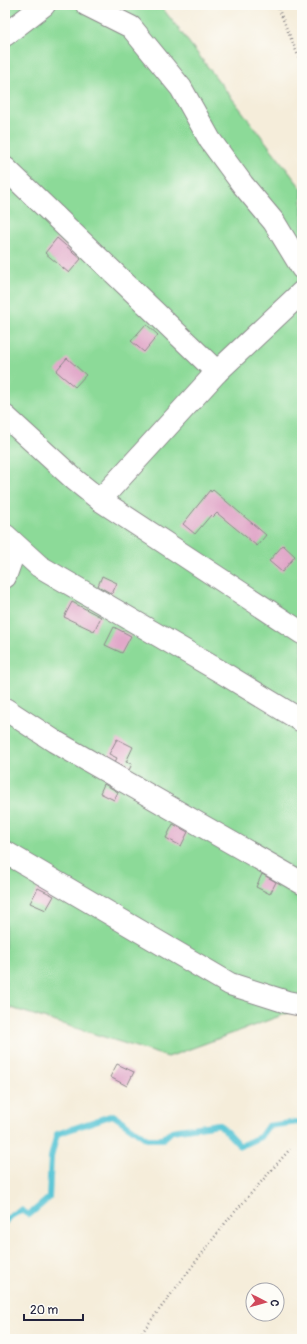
<svg xmlns="http://www.w3.org/2000/svg" width="307" height="1344" font-family="Pangolin,sans-serif">
<style>
.green{fill:#8cda98;stroke:#577e6a}
.lines{fill:none;stroke-linecap:round;stroke-linejoin:round}
.stream{stroke:#5bc6d6;stroke-width:6}
.building{fill:#e1a8c9}
.minor-casing{stroke:#8c888a;stroke-width:24}
.path{stroke:#8c888a;stroke-width:2.5;stroke-dasharray:1 3;stroke-linecap:butt}
.minor{stroke:#fff;stroke-width:22}
</style>
<rect width="100%" height="100%" fill="#fdfcf7"/>
<filter id="ink" filterUnits="userSpaceOnUse"><feTurbulence type="fractalNoise" baseFrequency=".025" numOctaves="2"/><feDisplacementMap in="SourceGraphic" scale="8" xChannelSelector="R" yChannelSelector="G"/><feConvolveMatrix kernelMatrix="1 2 1 2 8 2 1 2 1" color-interpolation-filters="sRGB"/></filter>
<filter id="wash" filterUnits="userSpaceOnUse"><feTurbulence type="fractalNoise" baseFrequency=".012" numOctaves="4" result="noise"/><feDisplacementMap in="SourceGraphic" scale="16" xChannelSelector="R" yChannelSelector="G"/><feGaussianBlur stdDeviation="0.9" result="paint"/><feColorMatrix in="noise" values="0 0 0 0 0 0 0 0 0 0 0 0 0 0 0 0 0 1.4 0 .05"/><feComposite in="paint" operator="in"/></filter>
<g filter="url(#wash)">
<rect width="100%" height="100%" fill="#f5edda"/>
<polygon class="green" points="5,5 160,5 302,189 302,1008 168,1057 5,1006"/>
<g class="lines">
<polyline class="stream" points="5,1222 8,1218 21,1210 29,1215 49,1198 51,1157 57,1134 113,1115 147,1139 163,1139 172,1131 219,1124 240,1146 260,1137 268,1126 298,1122 302,1124"/>
</g>
<g id="blocks">
<g class="building">
<polygon points="57,238 81,259 69,273 45,253"/>
<polygon points="146,324 158,335 144,352 131,341"/>
<polygon points="67,358 86,375 75,387 56,371"/>
<polygon points="210,490 211,492 213,490 266,535 257,546 217,513 213,517 211,515 195,534 183,524"/>
<polygon points="283,545 295,556 282,572 269,561"/>
<polygon points="102,576 117,583 112,594 98,586"/>
<polygon points="72,602 101,617 94,631 64,617"/>
<polygon points="114,627 131,636 122,653 105,645"/>
<polygon points="117,739 133,747 126,762 132,764 129,770 115,762 117,758 109,754"/>
<polygon points="104,784 118,792 114,800 100,793"/>
<polygon points="173,824 188,832 181,846 166,838"/>
<polygon points="262,874 276,882 270,894 256,887"/>
<polygon points="38,888 54,896 46,910 30,903"/>
<polygon points="117,1064 134,1072 127,1086 110,1077"/>
</g>
</g>
</g>
<g filter="url(#ink)">
<use href="#blocks" fill-opacity="0" stroke="#8c888a" stroke-width="1"/>
<g class="lines">
<defs>
<g id="minor">
<polyline points="87,5 131,27 181,88 210,140 243,185 274,222 302,268"/>
<polyline points="5,35 44,5"/>
<polyline points="5,168 217,372"/>
<polyline points="5,416 75,480 100,500 302,633"/>
<polyline points="100,500 217,372 302,292"/>
<polyline points="5,535 39,566 223,673 302,721"/>
<polyline points="5,577 16,546"/>
<polyline points="5,709 54,741 302,883"/>
<polyline points="5,852 230,984 287,1002 302,1005"/>
</g>
</defs>
<use href="#minor" class="minor-casing"/>
<g class="path">
<polyline points="277,5 302,65"/>
<polyline points="137,1339 226,1222 290,1149"/>
</g>
<use href="#minor" class="minor"/>
</g>
</g>
<rect width="307" height="1344" fill="none" stroke="#fdfcf7" stroke-width="20"/>
<g transform="translate(265 1302) rotate(96)"><circle r="19" fill="#fdfcf7" stroke="#a5a5ac"/>
<path d="M0-3L7 15L0 10L-7 15Z" fill="#d1495b"/>
<text y="-6" font-size="11" font-weight="bold" text-anchor="middle" fill="#22223b">С</text>
</g>
<path d="M24 1314v6h59v-6" fill="none" stroke="#22223b" stroke-width="2"/>
<text x="30" y="1314" font-size="12" fill="#22223b" stroke="#fdfcf7" stroke-width="3" paint-order="stroke">20 m</text>
</svg>
